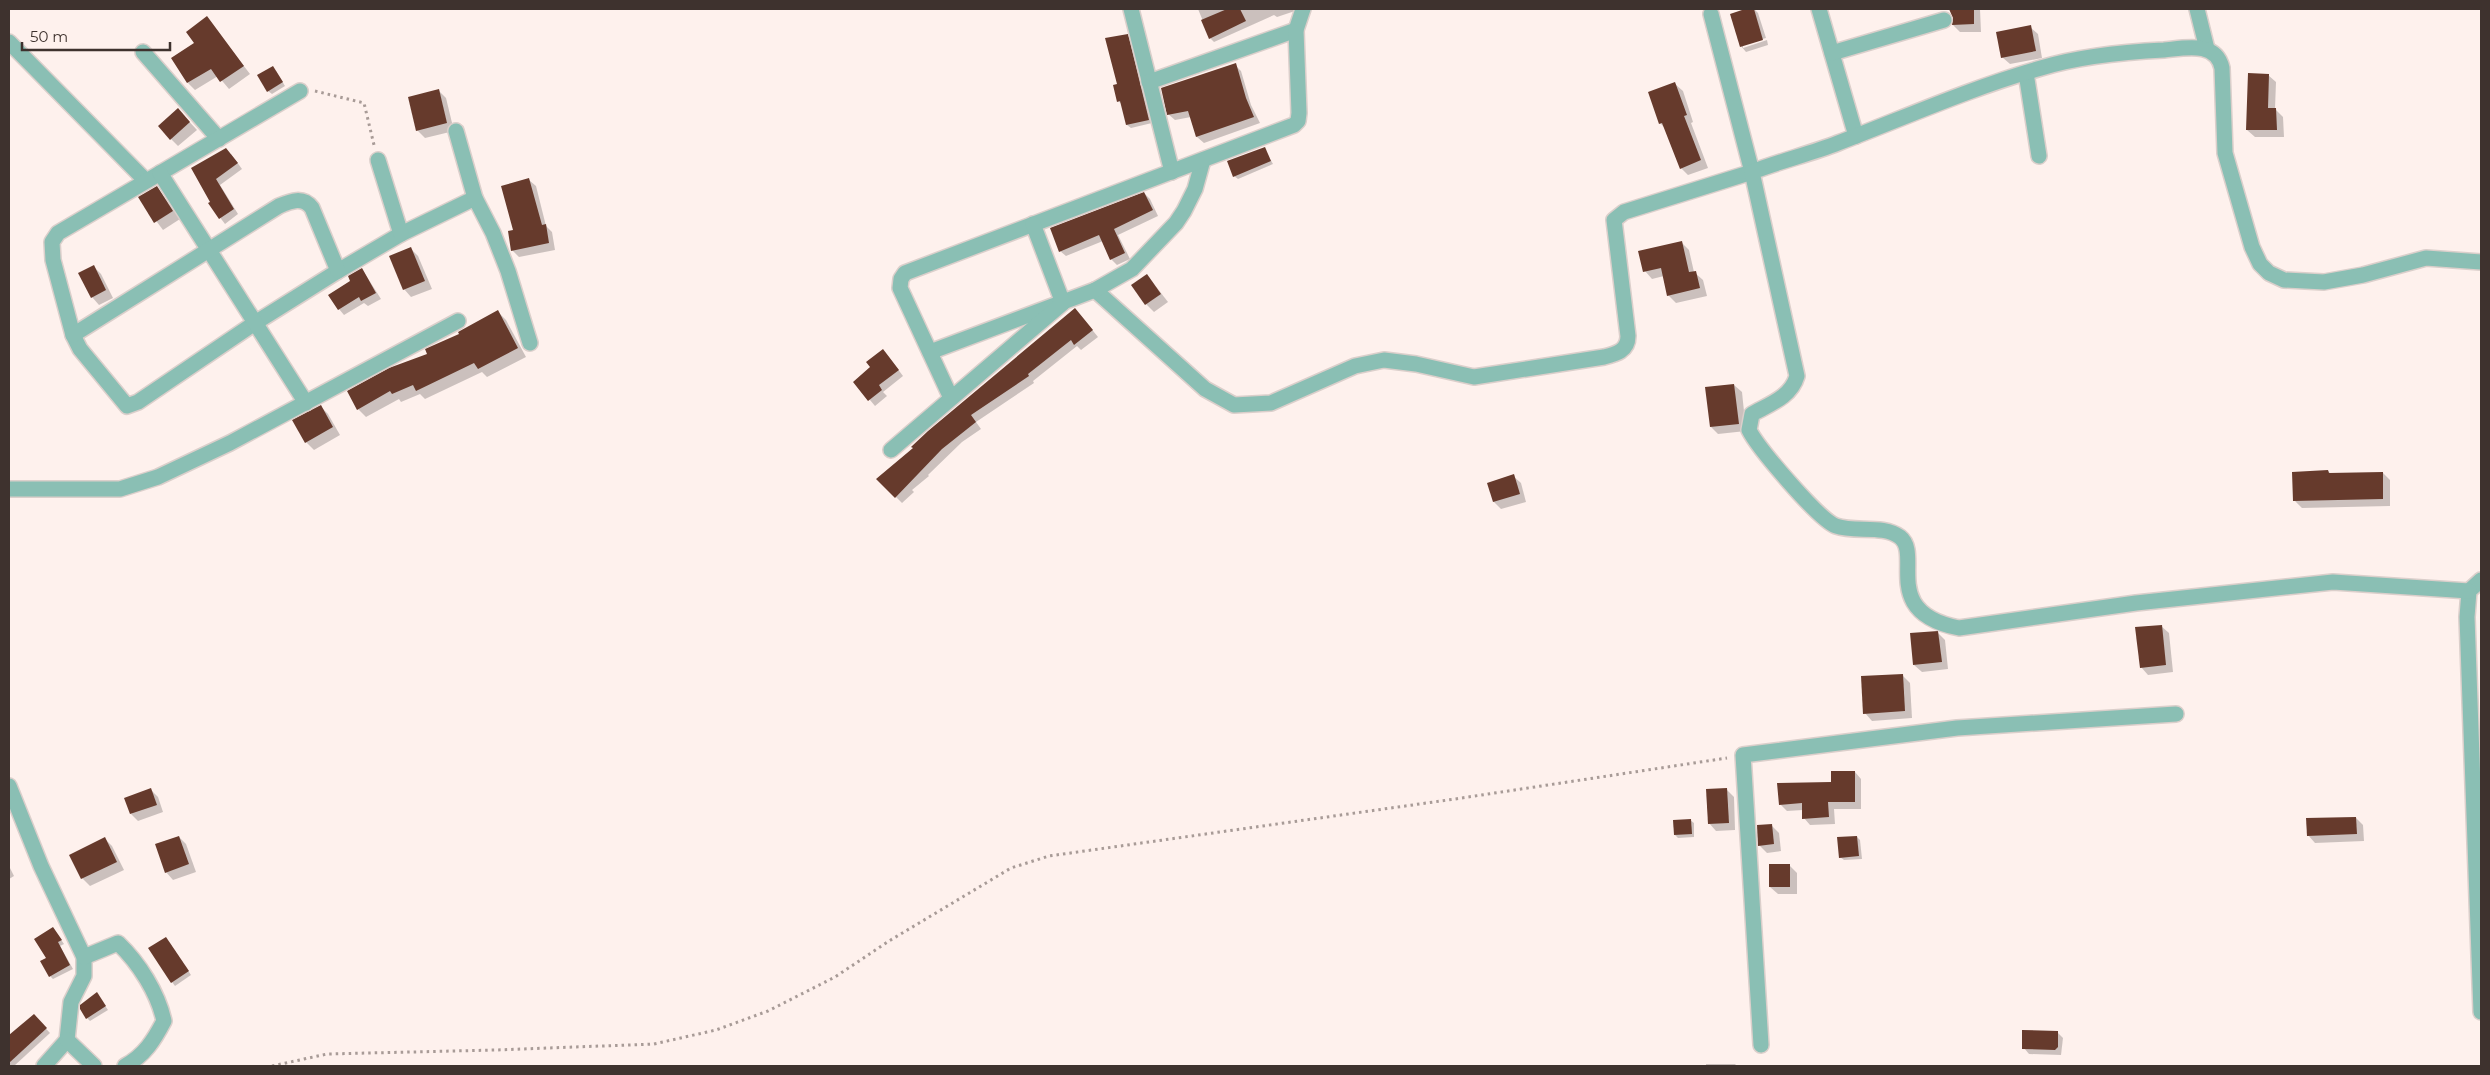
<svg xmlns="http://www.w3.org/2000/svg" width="2490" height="1075" font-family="Montserrat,sans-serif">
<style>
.shadow{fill:#0003}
.building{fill:#663a2c}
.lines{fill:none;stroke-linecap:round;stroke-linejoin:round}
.street-casing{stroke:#dbcfcb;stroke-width:18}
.path{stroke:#a89b97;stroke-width:3;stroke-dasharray:2.5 4;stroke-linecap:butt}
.street{stroke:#8abfb4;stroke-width:15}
</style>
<rect width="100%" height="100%" fill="#fef1ed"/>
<g class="shadow">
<polygon points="1198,9 1294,9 1295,11 1277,17 1274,15 1214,42 1210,38"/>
<polygon points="1749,9 1754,9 1758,13 1766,38 1743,45 1743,48 1767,40 1768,45 1746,52 1741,46 1731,15"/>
<polygon points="1950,9 1980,9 1981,32 1960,32 1953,25 1954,18"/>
<polygon points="207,18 250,74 229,89 218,76 195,90 188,83 196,44"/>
<polygon points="2030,27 2038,34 2042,58 2010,64 2002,57"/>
<polygon points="1127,35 1131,39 1152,123 1131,128 1127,125 1122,104 1118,101"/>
<polygon points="1235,65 1241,71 1251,105 1260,123 1204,143 1197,137 1191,117 1175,120 1168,114"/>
<polygon points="276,71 285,86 272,94 268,91"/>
<polygon points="2268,75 2276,82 2275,109 2283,117 2284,137 2255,137 2247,130"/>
<polygon points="1675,84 1683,91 1693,122 1691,123 1708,168 1688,175 1681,168 1666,129 1660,123"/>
<polygon points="439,91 446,98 454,131 425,138 417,130"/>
<polygon points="185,117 197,130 178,146 171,139"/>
<polygon points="1264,148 1273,164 1238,179 1234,176"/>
<polygon points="231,154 242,169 220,185 238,214 225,224 209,203 211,202 193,168"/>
<polygon points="529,180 536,186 546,226 552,232 555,250 519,257 512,250 514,231"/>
<polygon points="157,187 180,219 163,230 139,198"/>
<polygon points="1144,193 1150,199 1158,216 1118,235 1130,259 1117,265 1111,259 1103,241 1066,256 1060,251"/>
<polygon points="1681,242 1689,250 1694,272 1703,280 1707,296 1676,303 1668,295 1664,276 1652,279 1645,271"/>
<polygon points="411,249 418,256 432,289 411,297 404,289"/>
<polygon points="93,266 101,274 113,298 99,305 92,297"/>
<polygon points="362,269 381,299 368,306 364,303 344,315 339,309 352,281"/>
<polygon points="1147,275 1168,302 1154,312 1146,304"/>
<polygon points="498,312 506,320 526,357 487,377 482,372 425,399 420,394 401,402 399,399 366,417 358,409 428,355"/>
<polygon points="1081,316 1098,337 1081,350 1077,346 1033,381 1034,383 976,422 981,429 962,442 928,475 929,476 912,490 914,492 902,503 878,479"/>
<polygon points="888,356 903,376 883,392 887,396 875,406 855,382"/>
<polygon points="1734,385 1742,392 1746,431 1718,434 1711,427"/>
<polygon points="321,407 328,414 340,435 314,450 306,442"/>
<polygon points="2328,471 2331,474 2383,473 2390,480 2390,506 2302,508 2295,501"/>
<polygon points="1513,476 1521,483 1526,502 1501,509 1494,502 1488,484"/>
<polygon points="2161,626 2169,633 2173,672 2148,675 2141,667"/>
<polygon points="1938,633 1945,640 1948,669 1922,672 1914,665"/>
<polygon points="1902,675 1910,683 1912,718 1872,721 1865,713"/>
<polygon points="1855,772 1861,779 1861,809 1834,809 1835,824 1810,825 1804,818 1803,810 1787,811 1780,804"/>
<polygon points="1726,789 1734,797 1735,830 1716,831 1709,823"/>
<polygon points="151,790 158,797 163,812 138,821 131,814"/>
<polygon points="2356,818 2363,825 2364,841 2315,843 2308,835"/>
<polygon points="1690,820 1694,823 1694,837 1678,838 1675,835"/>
<polygon points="1771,825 1779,833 1781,851 1767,853 1759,845"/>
<polygon points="179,837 186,844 196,872 173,880 166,872"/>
<polygon points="1857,837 1860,840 1862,859 1844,860 1840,857"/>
<polygon points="105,839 112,846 124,870 90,886 82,878 71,855"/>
<polygon points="9,866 14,876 9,879"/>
<polygon points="1790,866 1797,873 1797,894 1778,894 1770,887"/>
<polygon points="53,928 64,944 60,946 73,969 53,979 50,976"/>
<polygon points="169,942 191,975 175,986 172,982"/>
<polygon points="97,994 108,1010 90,1021 87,1018"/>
<polygon points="34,1016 50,1033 14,1066 9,1066 9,1041"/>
<polygon points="2057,1032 2063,1038 2061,1055 2029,1054 2024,1048"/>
<polygon points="1706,1064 1735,1064 1737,1066 1706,1066"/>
</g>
<g class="building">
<polygon points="1227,9 1240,9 1246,21 1209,39 1201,20"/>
<polygon points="1745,9 1754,9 1763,40 1740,47 1730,14"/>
<polygon points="1949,9 1974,9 1974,24 1952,25 1953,18"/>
<polygon points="207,16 244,66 220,82 211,69 187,83 171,58 194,43 186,32"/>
<polygon points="2031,25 2036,51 2001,58 1996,32"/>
<polygon points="1128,34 1149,120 1126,125 1120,101 1117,102 1113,85 1117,84 1105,38"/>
<polygon points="1236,63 1246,98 1254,117 1196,137 1188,111 1167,115 1161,88"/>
<polygon points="273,66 283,82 267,92 257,75"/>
<polygon points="2248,73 2269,74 2268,108 2276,108 2277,130 2246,130"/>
<polygon points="1675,82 1687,115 1684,116 1701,160 1680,169 1662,123 1659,124 1648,92"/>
<polygon points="439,89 447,123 416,131 408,97"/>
<polygon points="178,108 190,122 170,140 158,126"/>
<polygon points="1265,147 1271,161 1233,177 1227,161"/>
<polygon points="226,148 238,163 216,179 234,209 219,219 208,203 210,202 191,168"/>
<polygon points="529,178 542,225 546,224 549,243 511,251 508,231 513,230 501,186"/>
<polygon points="157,186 173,211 154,223 138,197"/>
<polygon points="1144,192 1153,210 1114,229 1125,253 1110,260 1099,235 1059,252 1050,228"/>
<polygon points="1682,241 1689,272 1696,271 1700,288 1667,296 1661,268 1643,272 1638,251"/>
<polygon points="411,247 425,281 403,290 389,256"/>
<polygon points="94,265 106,290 91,298 78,273"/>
<polygon points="362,268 376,293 361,301 359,297 338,310 328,295 350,281 348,276"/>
<polygon points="1147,274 1161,294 1145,305 1131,285"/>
<polygon points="1075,308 1093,330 1074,345 1071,340 1028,374 1029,376 971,415 976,422 942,449 895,498 876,479 913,448 911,447 928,431"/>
<polygon points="498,310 518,348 478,369 474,363 416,391 413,385 392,394 390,391 357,410 347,391 389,368 427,354 425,349 459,334 458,332"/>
<polygon points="883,349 899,370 879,385 882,390 868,401 853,382 870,367 866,362"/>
<polygon points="1734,384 1739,424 1710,427 1705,387"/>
<polygon points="321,405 333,427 305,443 292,420"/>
<polygon points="2328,470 2329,473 2383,472 2383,499 2293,501 2292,472"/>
<polygon points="1514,474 1520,494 1493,502 1487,483"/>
<polygon points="2162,625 2166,665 2140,668 2135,627"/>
<polygon points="1938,631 1942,662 1913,665 1910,633"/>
<polygon points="1903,674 1905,711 1863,714 1861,676"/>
<polygon points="1831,771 1855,771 1855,802 1828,802 1829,817 1802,819 1802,803 1779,805 1777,783 1831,782"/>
<polygon points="151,788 157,805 130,814 124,798"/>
<polygon points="1727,788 1729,823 1708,824 1706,789"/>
<polygon points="2356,817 2357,834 2307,836 2306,818"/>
<polygon points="1691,819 1692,834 1674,835 1673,820"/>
<polygon points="1772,824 1774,844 1758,846 1757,825"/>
<polygon points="179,836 189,864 165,873 155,844"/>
<polygon points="1857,836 1859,856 1839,858 1837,837"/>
<polygon points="105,837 117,862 81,879 69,855"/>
<rect x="1769" y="864" width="21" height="23"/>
<polygon points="53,927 62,940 58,942 70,965 49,977 40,961 46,958 34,939"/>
<polygon points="166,937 189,971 171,983 148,948"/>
<polygon points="97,992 106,1006 86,1019 80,1009 80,1005"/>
<polygon points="34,1014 47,1028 9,1063 9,1035"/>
<polygon points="2022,1030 2058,1031 2058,1047 2055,1050 2022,1049"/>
</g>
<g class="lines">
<defs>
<g id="street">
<polyline points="1131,9 1172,172"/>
<polyline points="1819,9 1856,136"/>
<polyline points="2197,9 2207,49"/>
<polyline points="9,42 146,181"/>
<polyline points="143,52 219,139"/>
<polyline points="1832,53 1944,20"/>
<polyline points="2026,73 2039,156"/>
<polyline points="1149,82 1296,30"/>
<polyline points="300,91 58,233 52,242 53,260 73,335 80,349 127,406 138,402 255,323 338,271 401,234 475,198"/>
<polyline points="456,131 475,198 493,233 508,271 530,343"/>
<polyline points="378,160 401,234"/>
<polyline points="160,173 306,403"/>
<path d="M 1095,290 L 1205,389 L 1234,405 L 1271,403 L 1355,366 L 1384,360 L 1416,364 L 1474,377 L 1604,357 C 1616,354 1628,351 1628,336 L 1614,220 L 1624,212 L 1752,172 L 1711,14"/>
<path d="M 73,335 L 279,206 C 291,201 303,196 312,208 L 338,271"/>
<polyline points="930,352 1095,290 1132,269 1176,223 1184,211 1195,189 1203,160"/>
<polyline points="951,398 900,288 901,279 905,273 1294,125 1298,121 1299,113 1296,30 1303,9"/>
<polyline points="891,450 1063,303 1033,224"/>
<polyline points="9,489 120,489 158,477 230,443 458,321"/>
<polyline points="2481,580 2469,591 2467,617 2481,1012"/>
<path d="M 2469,591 L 2333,582 L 2136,603 L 1959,628 C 1879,612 1923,555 1900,537 C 1883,524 1855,533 1836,526 C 1819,520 1758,448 1749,430 L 1752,414 C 1770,404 1791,397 1797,376 L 1752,172 C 1780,161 1810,154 1838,143 C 1906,117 1971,88 2041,68 C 2080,56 2123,52 2164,50 C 2186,48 2216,41 2222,68 L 2225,153 L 2252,247 L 2260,264 L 2269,273 L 2284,280 L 2324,282 L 2363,275 L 2426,258 L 2481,262"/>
<polyline points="9,786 41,866 84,957 84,976 71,1002 67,1040 44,1066"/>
<path d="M 84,957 L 118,943 C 139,963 158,993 164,1021 C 154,1040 145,1055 125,1066"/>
<polyline points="67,1040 94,1066"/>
<polyline points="1761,1045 1743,755 1957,728 2176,714"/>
</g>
</defs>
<use href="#street" class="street-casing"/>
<g class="path">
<polyline points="315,91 364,103 374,145"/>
<polyline points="272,1066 327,1054 496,1050 654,1044 716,1030 768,1011 835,977 889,941 1011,868 1049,856 1455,799 1727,758"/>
</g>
<use href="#street" class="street"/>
</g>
<rect width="2490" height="1075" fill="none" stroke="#3e322e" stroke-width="20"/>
<path d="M22 42v8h148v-8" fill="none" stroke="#3e322e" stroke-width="2.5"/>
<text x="30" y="42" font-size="15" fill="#3e322e" stroke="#fef1ed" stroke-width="4" paint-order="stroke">50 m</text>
</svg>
